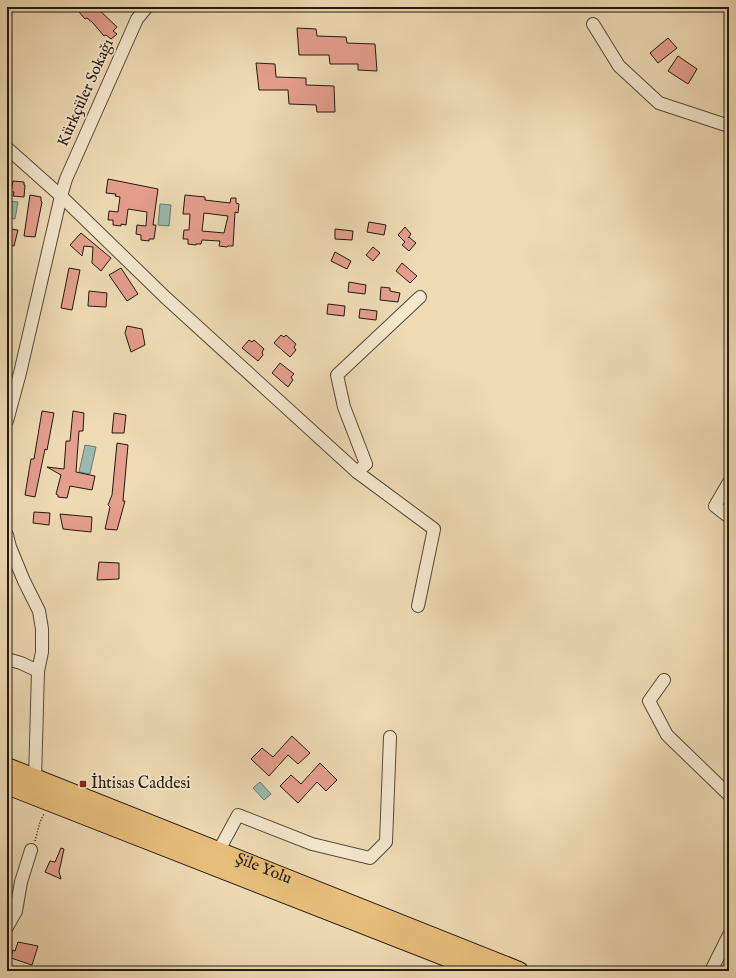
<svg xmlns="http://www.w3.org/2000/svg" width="736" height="978" font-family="'IM FELL English',serif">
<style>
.water{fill:#99bbaf;stroke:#6a7a6e}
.building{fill:#e59f8e;stroke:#23190d;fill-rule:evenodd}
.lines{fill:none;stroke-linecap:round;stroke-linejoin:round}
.minor-casing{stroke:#564a37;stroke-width:14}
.highway-casing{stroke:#23190d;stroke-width:20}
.path{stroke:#23190d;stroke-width:1.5;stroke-dasharray:1 2;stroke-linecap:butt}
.minor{stroke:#f4e8cf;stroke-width:12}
.highway{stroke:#e7be7a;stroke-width:18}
.poi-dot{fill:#8f2418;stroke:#f4e8cf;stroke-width:1.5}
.labels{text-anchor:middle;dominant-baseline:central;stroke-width:3.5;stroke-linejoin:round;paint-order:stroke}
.street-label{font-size:16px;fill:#23190d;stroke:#f4e8cf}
.poi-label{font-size:16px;fill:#23190d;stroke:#f4e8cf;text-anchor:start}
</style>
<rect width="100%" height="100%" fill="#eedbb5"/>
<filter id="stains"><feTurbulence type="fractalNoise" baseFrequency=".005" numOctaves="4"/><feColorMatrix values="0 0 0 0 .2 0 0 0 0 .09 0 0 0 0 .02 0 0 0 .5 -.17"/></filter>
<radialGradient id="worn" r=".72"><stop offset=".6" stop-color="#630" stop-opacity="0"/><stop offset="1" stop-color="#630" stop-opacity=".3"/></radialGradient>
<g class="water">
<polygon points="7,201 18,202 15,219 7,217"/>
<polygon points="160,204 171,205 169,226 158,225"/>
<polygon points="85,445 96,447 90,474 79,472"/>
<polygon points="260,782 271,794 264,800 253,788"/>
</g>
<g class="building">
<polygon points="75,7 96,7 117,27 113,31 117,34 111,39 106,35 104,36 93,23 87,18 85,19"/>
<polygon points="297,28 316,29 317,36 346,37 347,43 375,44 377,71 358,70 358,64 330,64 329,55 299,55"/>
<polygon points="668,38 677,48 658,63 650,53"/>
<polygon points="678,56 697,69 688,84 668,71"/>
<polygon points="256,63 275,64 276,77 306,78 306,85 334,86 335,112 317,112 316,105 289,104 288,90 259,90"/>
<polygon points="108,179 158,189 153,225 156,225 154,239 149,239 149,241 141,240 141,235 136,234 137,225 146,226 147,212 128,209 126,225 121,224 121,226 113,225 113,220 108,220 109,211 118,212 120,197 115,196 116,194 106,193"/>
<polygon points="13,181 24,182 24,185 25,185 24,197 13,196 14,192 11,192"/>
<polygon points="30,195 41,197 41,201 42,202 35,237 24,236"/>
<path d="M 185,195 L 205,197 L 205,200 L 230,203 L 231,198 L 236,198 L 236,203 L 239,204 L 238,213 L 235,212 L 233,246 L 228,246 L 227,247 L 219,246 L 220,241 L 202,240 L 201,244 L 196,244 L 196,245 L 188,244 L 188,239 L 183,239 L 184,230 L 189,230 L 190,214 L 183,214 ZM 204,213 L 228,216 L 224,233 L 202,231 Z"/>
<polygon points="369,222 386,225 384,235 367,232"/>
<polygon points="405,227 411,234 408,238 409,237 416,243 409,251 402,245 405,242 398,235"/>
<polygon points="10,229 18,230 14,246 7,245 7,230 10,231"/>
<polygon points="335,229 353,231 352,240 335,239"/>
<polygon points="81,233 111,258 101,271 92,263 93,247 84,246 82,256 70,245"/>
<polygon points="373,247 380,253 373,261 366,255"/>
<polygon points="335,252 351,261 347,269 331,261"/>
<polygon points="402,263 417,276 410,283 396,271"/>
<polygon points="69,268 80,270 72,310 61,308"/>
<polygon points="121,268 138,294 127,301 109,275"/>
<polygon points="349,282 366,285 365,294 348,292"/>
<polygon points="381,287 390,288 390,291 400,293 398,302 380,300"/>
<polygon points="89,291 107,293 106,307 88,306"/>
<polygon points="328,304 345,306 344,316 327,314"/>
<polygon points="360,309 377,311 376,320 359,318"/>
<polygon points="127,326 142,329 145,345 131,352 125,333"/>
<polygon points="281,335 284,337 286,335 296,344 294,347 296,350 290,357 274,343"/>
<polygon points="249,340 252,342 254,340 264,349 262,352 263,355 258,361 242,348"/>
<polygon points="280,363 294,374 291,377 293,380 288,387 272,373"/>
<polygon points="42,411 54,413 47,450 45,449 35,497 25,495 31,459 34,459"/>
<polygon points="73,411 84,413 83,431 79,431 76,472 95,476 92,490 70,486 67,498 58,497 58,495 56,494 61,475 47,467 64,469 66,441 70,441"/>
<polygon points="114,413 126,415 124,433 112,433"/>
<polygon points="117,443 128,445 123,501 125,501 117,530 105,529 110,507 108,505 112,495"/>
<polygon points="34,512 50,513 49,525 33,523"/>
<polygon points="60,514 92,517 91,532 63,529"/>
<polygon points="99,562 119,563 119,579 97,580"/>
<polygon points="292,736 310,753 298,764 288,755 269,776 251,759 262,748 273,757"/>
<polygon points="320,763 337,780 326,791 317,782 298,803 280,786 291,775 301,784"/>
<polygon points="61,848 64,849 59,872 61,879 45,872 50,861 55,862"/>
<polygon points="18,942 38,946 32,965 11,958 13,950 15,951"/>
</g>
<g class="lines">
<defs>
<g id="minor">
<polyline points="593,24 619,66 659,103 729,126"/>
<polyline points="7,148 61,196 165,297 357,472 434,529 418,606"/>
<polyline points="7,421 20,373 61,196 66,179 137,19 147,7"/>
<polyline points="357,472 366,464 344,407 337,375 420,297"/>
<polyline points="729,482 715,506 729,517"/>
<polyline points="7,535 10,547 24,581 39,611 42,629 42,652 38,671 35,779"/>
<polyline points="7,659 21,663 38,671"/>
<polyline points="664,680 649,701 667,735 729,795"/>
<polyline points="218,852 238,815 312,844 370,858 386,842 390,737"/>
<polyline points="7,927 16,911 21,882 31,850"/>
<polyline points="711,971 729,935"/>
</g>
<g id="highway">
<path id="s1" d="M 7,767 L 519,971"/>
<polyline points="7,785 482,971"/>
</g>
</defs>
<use href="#minor" class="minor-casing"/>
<use href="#highway" class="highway-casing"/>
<polyline class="path" points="35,841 40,822 44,814"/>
<use href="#minor" class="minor"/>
<use href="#highway" class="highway"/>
</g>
<rect class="poi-dot" x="79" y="780" width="8" height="8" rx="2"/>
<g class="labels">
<g class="street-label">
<text transform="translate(86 93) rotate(-66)">Kürkçüler Sokağı</text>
<text stroke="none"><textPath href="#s1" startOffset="276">Şile Yolu</textPath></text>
</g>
<g class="poi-label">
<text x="91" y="784">İhtisas Caddesi</text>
</g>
</g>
<rect width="736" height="978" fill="none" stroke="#eedbb5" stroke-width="24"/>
<rect x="8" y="8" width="720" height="962" fill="none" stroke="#23190d" stroke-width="2"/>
<rect x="12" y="12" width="712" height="954" fill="none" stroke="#23190d"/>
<rect width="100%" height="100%" filter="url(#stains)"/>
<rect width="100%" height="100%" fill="url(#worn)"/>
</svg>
